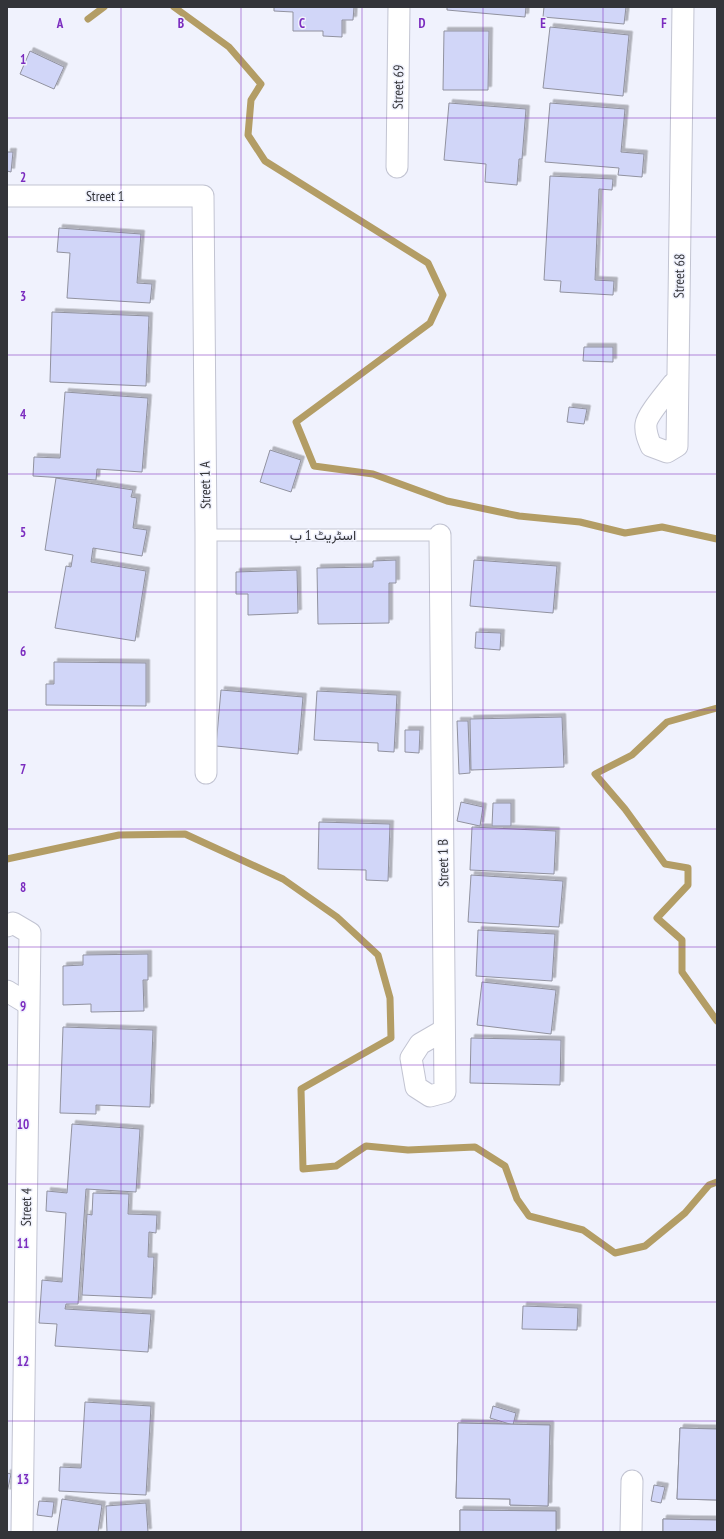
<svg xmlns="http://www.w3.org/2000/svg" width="724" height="1539" font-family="'PT Sans Narrow',Vazirmatn,sans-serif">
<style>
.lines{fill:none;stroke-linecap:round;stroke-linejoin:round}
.stream{stroke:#b39d65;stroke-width:7}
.building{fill:#d1d6f8;stroke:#91929f;filter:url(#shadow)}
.lane-casing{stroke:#c2c4d2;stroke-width:13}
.street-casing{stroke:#c2c4d2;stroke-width:23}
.lane{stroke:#fff;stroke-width:11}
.street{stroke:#fff;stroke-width:21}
.grid{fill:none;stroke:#7b2cbf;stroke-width:1;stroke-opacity:0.55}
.labels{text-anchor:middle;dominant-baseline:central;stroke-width:3;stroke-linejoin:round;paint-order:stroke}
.street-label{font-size:14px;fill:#333439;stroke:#f0f2fd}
.grid-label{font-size:13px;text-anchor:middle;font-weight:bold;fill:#7b2cbf;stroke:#f0f2fd;stroke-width:3;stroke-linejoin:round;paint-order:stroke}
</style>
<defs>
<filter id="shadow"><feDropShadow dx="3.5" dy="-3.5" stdDeviation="0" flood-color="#0004"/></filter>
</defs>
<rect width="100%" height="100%" fill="#f0f2fd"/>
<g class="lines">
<g class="stream">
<polyline points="174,7 229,47 261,84 251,100 248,135 265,161 428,263 443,295 430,323 296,422 314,466 373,474 447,501 519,516 580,522 625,533 662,527 717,539"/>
<polyline points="88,19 104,7"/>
<polyline points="717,708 667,722 632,755 595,774 625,809 665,864 688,868 688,885 657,918 682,940 682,972 717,1021"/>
<polyline points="7,859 119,835 185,834 283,879 337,917 378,955 390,998 391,1038 301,1089 303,1169 336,1166 366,1146 408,1150 475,1147 505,1166 517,1199 529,1216 583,1230 615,1253 645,1246 685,1213 709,1185 717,1182"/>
</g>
</g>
<g class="building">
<polygon points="274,7 354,7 353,20 342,20 342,37 323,36 323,31 293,31 293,12 274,11"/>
<polygon points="447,7 526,7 525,17 447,10"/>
<polygon points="544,7 626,7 624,24 543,17"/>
<polygon points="550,27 629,35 623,96 543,88"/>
<polygon points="444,31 489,31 488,90 443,90"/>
<polygon points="30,51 64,67 54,89 20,74"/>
<polygon points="449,103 526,109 522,159 519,159 517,185 485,182 486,164 444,160"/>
<polygon points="550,103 625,109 621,152 644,154 642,177 618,175 619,168 545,162"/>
<polygon points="7,152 13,152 11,172 7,171"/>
<polygon points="550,176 613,179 612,190 599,189 595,280 614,281 613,295 560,292 561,281 544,280"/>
<polygon points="59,228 141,234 137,283 152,284 150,303 67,298 70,253 57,252"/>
<polygon points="52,312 149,316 146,386 50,382"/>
<polygon points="584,347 613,347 613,362 583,361"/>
<polygon points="65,392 148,398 142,472 97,469 96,480 33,476 34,457 60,458"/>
<polygon points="569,407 587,409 584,424 567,422"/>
<polygon points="270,450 301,460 291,492 260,482"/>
<polygon points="56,478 133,490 131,497 137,498 133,528 147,530 142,556 93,548 91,562 146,571 135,641 55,628 66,566 71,567 73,555 45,550"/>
<polygon points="396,560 396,583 389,583 389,623 318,624 317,568 373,567 373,561"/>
<polygon points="474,560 557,566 553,613 470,606"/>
<polygon points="297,570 298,613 248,615 248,594 236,594 236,572"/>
<polygon points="476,632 501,633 500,650 475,648"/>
<polygon points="54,662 146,663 146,706 46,705 46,684 54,684"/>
<polygon points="221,690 303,697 298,754 216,746"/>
<polygon points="317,691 397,695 394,752 378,751 378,743 314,740"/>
<polygon points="562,717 564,767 471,770 470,719"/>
<polygon points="457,721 468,721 470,773 459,774"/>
<polygon points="405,730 420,730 419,753 405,752"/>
<polygon points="461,802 483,807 480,826 457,821"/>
<polygon points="493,803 511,803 511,826 492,826"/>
<polygon points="319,822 390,824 388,881 366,880 366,870 318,869"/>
<polygon points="472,827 556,831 554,874 470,870"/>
<polygon points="471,875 563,881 559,927 468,922"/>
<polygon points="478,930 555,934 552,981 476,976"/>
<polygon points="148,954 148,980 143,980 144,1011 91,1012 91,1004 63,1005 63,966 83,965 83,955"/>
<polygon points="482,982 556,990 551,1034 477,1025"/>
<polygon points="63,1027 153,1030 150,1107 96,1105 96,1114 60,1113"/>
<polygon points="471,1038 561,1040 560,1085 470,1083"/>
<polygon points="72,1124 140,1129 136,1192 86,1189 78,1304 66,1304 65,1309 151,1314 148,1352 55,1346 57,1324 39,1323 42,1280 62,1282 66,1213 46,1211 47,1191 67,1193"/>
<polygon points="93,1193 129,1194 128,1214 157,1215 156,1233 149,1232 148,1257 154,1257 152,1298 82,1295 87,1214 92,1215"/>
<polygon points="523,1306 578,1308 577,1330 522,1329"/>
<polygon points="85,1402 151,1406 146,1495 59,1491 60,1467 81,1468"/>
<polygon points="493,1406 516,1413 513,1425 490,1418"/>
<polygon points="458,1423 550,1425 548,1506 510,1505 510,1499 456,1498"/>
<polygon points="458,1423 550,1425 548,1506 510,1505 510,1499 456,1498"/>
<polygon points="680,1428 717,1429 717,1500 677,1499"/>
<polygon points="680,1428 717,1429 717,1500 677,1499"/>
<polygon points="7,1473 11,1474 7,1493"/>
<polygon points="654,1485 665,1487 661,1503 651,1501"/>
<polygon points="62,1499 102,1505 98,1532 57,1532"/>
<polygon points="39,1501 54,1502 52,1517 37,1515"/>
<polygon points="146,1503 148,1532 107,1532 106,1506"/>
<polygon points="460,1510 556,1511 556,1532 460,1532"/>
<polygon points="460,1510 556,1511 556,1532 460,1532"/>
<polygon points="663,1519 717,1520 717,1532 663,1532"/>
<polygon points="663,1519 717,1520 717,1532 663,1532"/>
</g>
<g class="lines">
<defs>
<polyline id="lane" points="206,535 440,535"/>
<g id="street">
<polyline points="397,167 399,7"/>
<polyline points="7,196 203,196 206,535 206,773"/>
<path d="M 673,384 C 667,392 647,415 646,424 C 645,432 648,439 651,446 L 667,452 L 677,446 L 683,7"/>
<polyline points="7,926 13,923 30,933 22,1532"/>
<polyline points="7,991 25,1002"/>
<polyline points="439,1033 420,1044 411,1058 416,1087 430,1096 445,1092 440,535"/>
<polyline points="631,1532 632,1481"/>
</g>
</defs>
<use href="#lane" class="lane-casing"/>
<use href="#street" class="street-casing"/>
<use href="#lane" class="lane"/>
<use href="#street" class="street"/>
</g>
<path class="grid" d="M 121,7 L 121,1532M 241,7 L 241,1532M 362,7 L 362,1532M 483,7 L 483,1532M 603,7 L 603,1532M 7,118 L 717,118M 7,237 L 717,237M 7,355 L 717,355M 7,474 L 717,474M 7,592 L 717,592M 7,710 L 717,710M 7,829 L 717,829M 7,947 L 717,947M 7,1065 L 717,1065M 7,1184 L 717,1184M 7,1302 L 717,1302M 7,1421 L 717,1421"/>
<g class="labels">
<g class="street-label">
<text transform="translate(398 87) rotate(-89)">Street 69</text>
<text x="105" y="196">Street 1</text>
<text transform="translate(679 276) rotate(-89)">Street 68</text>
<text transform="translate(205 485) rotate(-91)">Street 1 A</text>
<text x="323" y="535">اسٹریٹ 1 ب</text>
<text transform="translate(443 863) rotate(-91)">Street 1 B</text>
<text transform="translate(26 1207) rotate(-89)">Street 4</text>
</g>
</g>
<g class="grid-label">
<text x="60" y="28">A</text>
<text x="181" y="28">B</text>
<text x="302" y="28">C</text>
<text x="422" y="28">D</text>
<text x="543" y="28">E</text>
<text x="664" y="28">F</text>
<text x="23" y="64">1</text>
<text x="23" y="182">2</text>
<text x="23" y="301">3</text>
<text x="23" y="419">4</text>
<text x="23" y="537">5</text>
<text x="23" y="656">6</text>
<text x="23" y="774">7</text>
<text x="23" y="892">8</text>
<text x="23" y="1011">9</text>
<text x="23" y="1129">10</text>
<text x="23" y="1248">11</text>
<text x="23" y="1366">12</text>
<text x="23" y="1484">13</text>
</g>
<rect width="724" height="1539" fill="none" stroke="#333439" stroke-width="16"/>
</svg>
